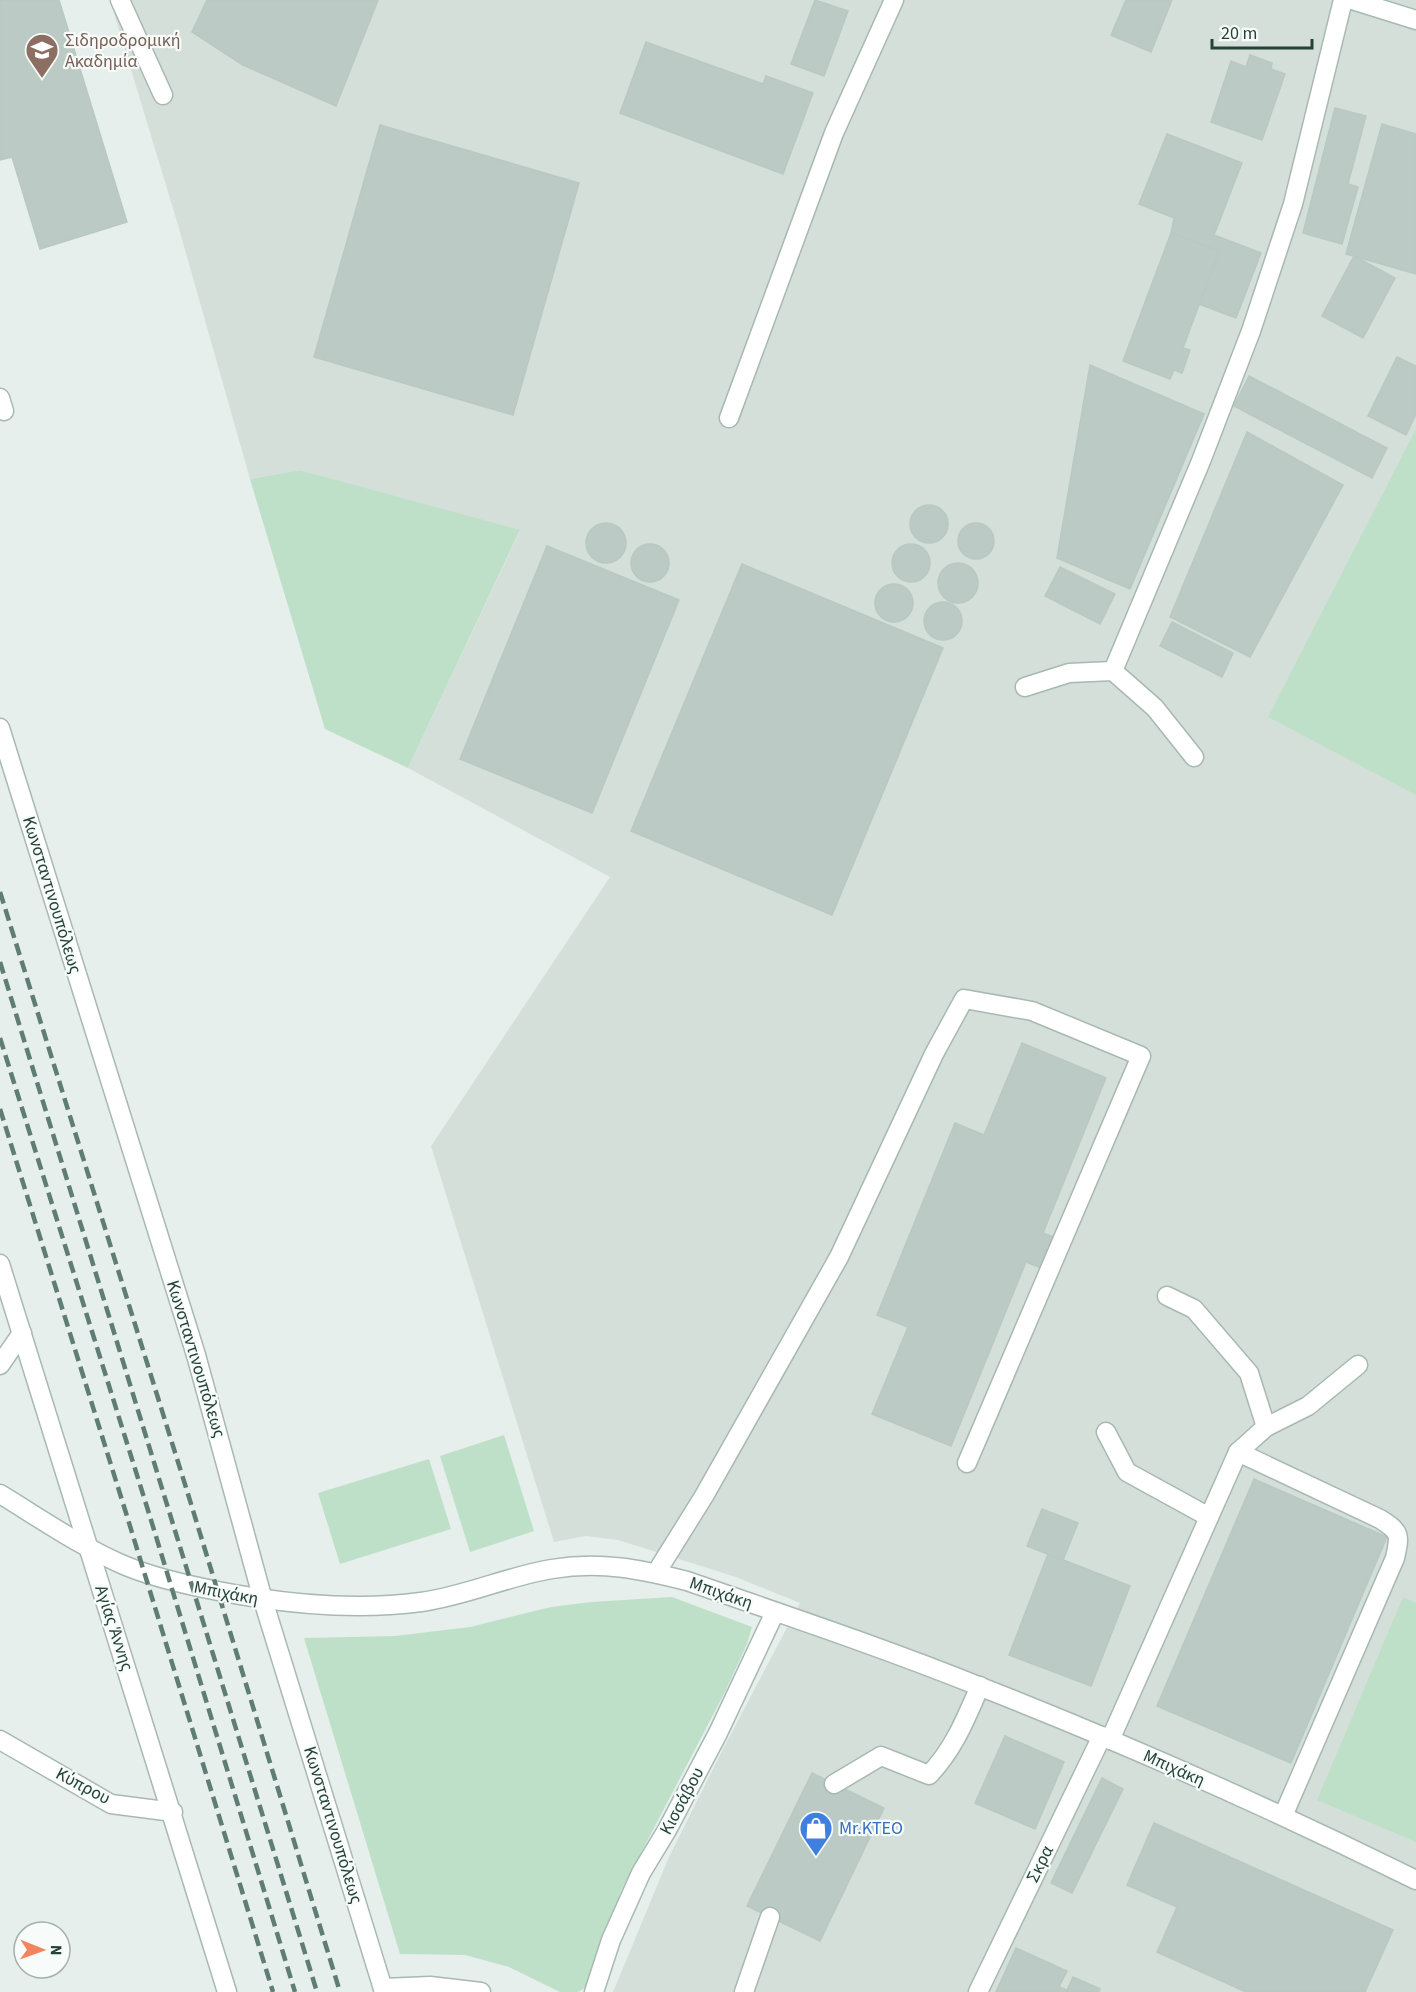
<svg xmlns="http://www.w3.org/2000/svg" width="1416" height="1992" font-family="'Source Sans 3',sans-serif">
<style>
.built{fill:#d4dfda}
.green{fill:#bfe0c8}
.building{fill:#bbcac4;stroke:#b8c9c2;stroke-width:1.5}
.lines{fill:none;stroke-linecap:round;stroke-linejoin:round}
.lane-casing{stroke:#a8b8b2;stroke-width:21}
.street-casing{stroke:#a8b8b2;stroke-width:21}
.secondary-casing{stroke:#a4bbb3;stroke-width:21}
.lane{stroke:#fff;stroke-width:18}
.street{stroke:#fff;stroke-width:18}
.secondary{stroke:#fff;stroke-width:18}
.rail{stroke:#5f7d75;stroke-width:4.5;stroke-dasharray:12 6;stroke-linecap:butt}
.labels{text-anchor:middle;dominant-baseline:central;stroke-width:4.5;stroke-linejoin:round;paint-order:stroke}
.education-label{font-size:18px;fill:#785e54;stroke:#f7fbf9;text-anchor:start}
.street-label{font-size:18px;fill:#24423a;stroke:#f7fbf9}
.shop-label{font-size:18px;fill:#366cbe;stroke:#f7fbf9;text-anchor:start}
</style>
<rect width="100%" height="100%" fill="#e6efeb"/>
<polygon class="built" points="110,0 1416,0 1416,1992 613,1992 669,1857 723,1749 800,1603 736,1577 618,1540 586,1536 554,1542 431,1146 610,877 408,768 520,531 300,470 250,479 178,225"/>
<g class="green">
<polygon points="1416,429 1416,795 1268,717"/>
<polygon points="300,470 520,530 408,768 325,729 250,479"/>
<polygon points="504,1435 534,1531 470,1552 440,1456"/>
<polygon points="429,1459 451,1529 340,1564 318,1493"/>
<polygon points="672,1597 752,1627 747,1644 725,1692 621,1891 595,1974 583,1989 578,1992 560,1992 509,1967 465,1955 400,1954 304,1638 395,1636 470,1627 551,1607 591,1602"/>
<polygon points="1403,1597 1416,1603 1416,1842 1317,1800"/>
</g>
<g class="building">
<polygon points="0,0 59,0 127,222 40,249 12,157 0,160"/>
<polygon points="207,0 378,0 336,106 243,65 192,32"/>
<polygon points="815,0 848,11 824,76 791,64"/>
<polygon points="1126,0 1172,0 1151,52 1111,35"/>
<polygon points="646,42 763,84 766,76 813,93 783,174 620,113"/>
<polygon points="1250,55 1272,63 1271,69 1285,74 1262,140 1211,122 1231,61 1246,67"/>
<polygon points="1335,108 1366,116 1348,184 1358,187 1342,244 1303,233"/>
<polygon points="1382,124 1416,134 1416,274 1346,254"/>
<polygon points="380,125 579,183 513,415 314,357"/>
<polygon points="1167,134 1242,163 1214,235 1261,253 1236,318 1199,304 1219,251 1171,233 1174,218 1139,204"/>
<polygon points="1171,233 1219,251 1183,348 1190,350 1182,373 1174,370 1170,379 1123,361"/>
<polygon points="1354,256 1395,278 1363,338 1322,316"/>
<polygon points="1397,357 1416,366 1416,414 1406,435 1368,416"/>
<polygon points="1090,365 1204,414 1130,589 1057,558"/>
<polygon points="1249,376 1387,448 1372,478 1234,406"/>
<polygon points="1247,432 1343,485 1250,657 1170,617"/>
<circle cx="929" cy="524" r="19"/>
<circle cx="606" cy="543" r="20"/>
<circle cx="976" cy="541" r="18"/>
<circle cx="911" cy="563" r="19"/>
<circle cx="650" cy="563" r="19"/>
<polygon points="547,546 679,600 592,813 460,759"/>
<circle cx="958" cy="583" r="20"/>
<polygon points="742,564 943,648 832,915 631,831"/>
<polygon points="1060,567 1115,594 1100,624 1045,596"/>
<circle cx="894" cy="603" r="19"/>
<circle cx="943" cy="621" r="19"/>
<polygon points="1172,622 1233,653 1222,677 1160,646"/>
<polygon points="1022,1043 1106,1078 1043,1233 1056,1238 1044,1269 1026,1262 951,1446 872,1414 908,1327 877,1315 955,1123 984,1135"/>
<polygon points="1254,1479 1387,1537 1291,1763 1157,1706"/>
<polygon points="1042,1509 1078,1523 1063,1560 1027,1546"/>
<polygon points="1048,1554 1130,1586 1091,1686 1009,1655"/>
<polygon points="1005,1736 1064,1762 1035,1829 975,1803"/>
<polygon points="812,1773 884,1808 820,1941 747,1906"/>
<polygon points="1102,1778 1123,1789 1072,1893 1051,1883"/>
<polygon points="1154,1823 1393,1930 1365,1992 1246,1992 1157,1952 1177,1907 1127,1885"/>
<polygon points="1016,1948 1067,1971 1059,1987 1067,1990 1073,1977 1100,1989 1099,1992 996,1992"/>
</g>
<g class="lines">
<defs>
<g id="lane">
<polyline points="120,0 163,95"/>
<polyline points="0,398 4,411"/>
<polyline points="729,418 834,133 894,0"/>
<polyline points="1113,671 1201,461 1251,331 1293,204 1343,0"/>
<polyline points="1025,687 1069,673 1113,671 1155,708 1194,757"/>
<polyline points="1167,1296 1194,1309 1249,1373 1266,1427"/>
<polyline points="1106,1432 1127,1472 1209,1517"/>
<path d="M 1238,1452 L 1380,1519 C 1401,1532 1400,1535 1395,1558 L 1283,1816"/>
<polyline points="656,1573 704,1496 839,1257 934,1054 964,999 1032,1011 1141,1056 967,1463"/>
<polyline points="1110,1740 1238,1452 1266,1427 1308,1406 1358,1365"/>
<path d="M 834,1784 L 881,1756 L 929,1775 C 954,1749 966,1718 980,1686"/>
<polyline points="744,1992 770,1917"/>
</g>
<g id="street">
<polyline points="0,728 196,1355 263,1600 384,1992"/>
<polyline points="0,1264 227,1992"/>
<polyline points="0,1365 22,1333"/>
<path d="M 0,1494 C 41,1519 81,1547 126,1566 C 155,1578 187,1585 218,1591 C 284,1604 353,1611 421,1602 C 466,1596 508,1576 552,1569 C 601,1561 640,1569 687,1581 C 785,1615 884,1648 981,1687 C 1129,1745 1274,1810 1416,1880"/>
<polyline points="0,1740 111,1804 173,1812"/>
<polyline points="383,1988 430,1986 481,1992"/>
<polyline points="594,1992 611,1940 641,1873 667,1830 718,1733 775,1612"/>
<polyline points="978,1992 1102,1736"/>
</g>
<polyline id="secondary" points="1352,0 1416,20"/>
</defs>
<use href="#lane" class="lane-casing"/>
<use href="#street" class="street-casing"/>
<use href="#secondary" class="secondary-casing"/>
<use href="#lane" class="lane"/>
<use href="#street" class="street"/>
<use href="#secondary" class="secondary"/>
<g class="rail">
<polyline points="0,892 188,1494 340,1992"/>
<polyline points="0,962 317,1992"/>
<polyline points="0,1038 147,1507 295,1992"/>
<polyline points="0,1109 126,1513 273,1992"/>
</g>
</g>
<defs>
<symbol id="university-pin" viewBox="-11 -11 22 30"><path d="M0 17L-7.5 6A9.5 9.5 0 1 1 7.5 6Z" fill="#8d6e63" stroke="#f7fbf9"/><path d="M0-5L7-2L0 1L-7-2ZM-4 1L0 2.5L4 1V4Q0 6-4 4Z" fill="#fff"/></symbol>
<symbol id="shop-pin" viewBox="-11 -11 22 30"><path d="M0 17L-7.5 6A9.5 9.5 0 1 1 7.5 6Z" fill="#3f7fe0" stroke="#f7fbf9"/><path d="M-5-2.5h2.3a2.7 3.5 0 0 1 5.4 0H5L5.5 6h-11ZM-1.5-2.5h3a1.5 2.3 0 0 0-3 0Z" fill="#fff"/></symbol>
</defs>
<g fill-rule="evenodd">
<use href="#university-pin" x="23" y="31" width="38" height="52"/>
<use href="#shop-pin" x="797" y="1809" width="38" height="52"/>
</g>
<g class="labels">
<g class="education-label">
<text x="65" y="40">Σιδηροδρομική<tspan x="65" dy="21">Ακαδημία</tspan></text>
</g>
<g class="street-label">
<text transform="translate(52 895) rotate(73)">Κωνσταντινουπόλεως</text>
<text transform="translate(196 1359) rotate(73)">Κωνσταντινουπόλεως</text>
<text transform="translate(226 1593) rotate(11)">Μπιχάκη</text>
<text transform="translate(721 1593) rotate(19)">Μπιχάκη</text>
<text transform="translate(114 1628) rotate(72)">Αγίας Άννης</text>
<text transform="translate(1174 1768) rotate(24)">Μπιχάκη</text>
<text transform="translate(83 1786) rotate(28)">Κύπρου</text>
<text transform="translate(682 1801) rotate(-62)">Κισσάβου</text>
<text transform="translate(333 1825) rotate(73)">Κωνσταντινουπόλεως</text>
<text transform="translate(1040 1864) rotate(-64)">Σκρα</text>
</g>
<g class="shop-label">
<text x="839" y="1828">Mr.KTEO</text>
</g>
</g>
<g transform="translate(42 1950) rotate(91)"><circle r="28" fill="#f7fbf9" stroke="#a3b1ad" stroke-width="1.5"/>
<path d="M0-4.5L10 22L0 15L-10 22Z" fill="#f4845f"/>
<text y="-9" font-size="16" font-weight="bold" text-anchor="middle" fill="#24423a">N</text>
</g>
<path d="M1212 39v9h100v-9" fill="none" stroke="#24423a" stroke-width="3"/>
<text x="1221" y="39" font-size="18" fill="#24423a" stroke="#f7fbf9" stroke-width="4.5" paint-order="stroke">20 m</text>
</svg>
